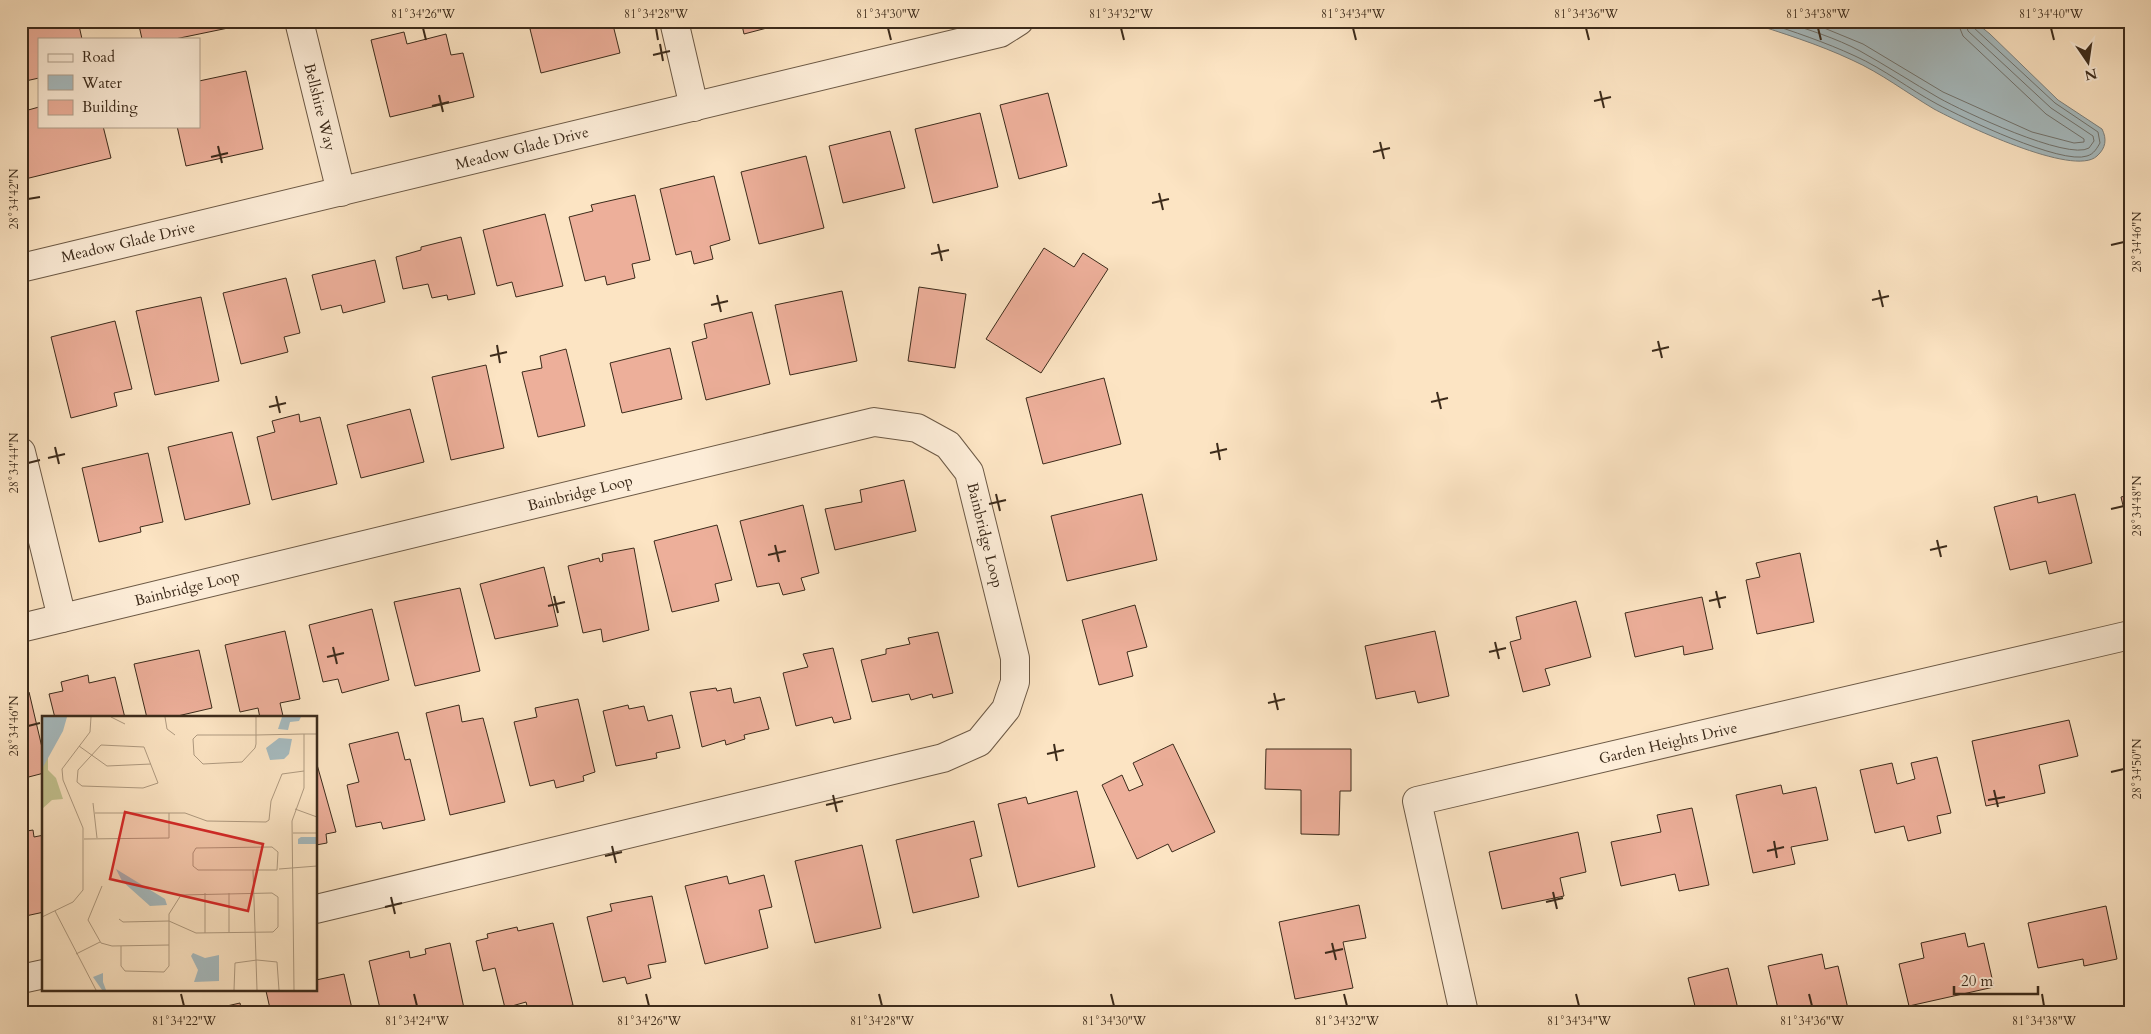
<svg xmlns="http://www.w3.org/2000/svg" width="2151" height="1034" font-family="Cardo,serif">
<style>
.water{fill:#a6bbc0;stroke:#7c817e}
.lines{fill:none;stroke-linecap:round;stroke-linejoin:round}
.shore{stroke:#71736e;stroke-width:1}
.building{fill:#edaf9a;stroke:#3c2b1b}
.street-casing{stroke:#6c5945;stroke-width:30}
.street{stroke:#fdedd8;stroke-width:28}
.ticks{fill:none;stroke:#3c2b1b;stroke-width:2}
.labels{text-anchor:middle;dominant-baseline:central;stroke-width:4.5;stroke-linejoin:round;paint-order:stroke}
.street-label{font-size:15px;fill:#3c2b1b;stroke:#fdedd8}
.inset-road{fill:none;stroke:#af9a80;stroke-width:1}
.view{fill:#d62828;fill-opacity:0.15;stroke:#d62828;stroke-width:2.5}
.inset-edge{fill:none;stroke:#3c2b1b;stroke-width:2.5}
.neatline{fill:none;stroke:#3c2b1b;stroke-width:2}
.ticks-label{font-size:12px;text-anchor:middle;fill:#3c2b1b}
</style>
<rect width="100%" height="100%" fill="#fce4c3"/>
<filter id="stains"><feTurbulence type="fractalNoise" baseFrequency=".004" numOctaves="4"/><feColorMatrix values="0 0 0 0 .2 0 0 0 0 .09 0 0 0 0 .02 0 0 0 .5 -.17"/></filter>
<radialGradient id="worn" r=".72"><stop offset=".6" stop-color="#630" stop-opacity="0"/><stop offset="1" stop-color="#630" stop-opacity=".3"/></radialGradient>
<path class="water" d="M 1745,21 L 1974,21 L 1990,34 L 2058,100 L 2102,129 C 2107,139 2106,148 2097,156 C 2074,178 1960,123 1934,109 C 1907,93 1881,73 1852,60 C 1818,44 1782,33 1745,21 Z"/>
<g class="lines">
<g class="shore">
<path d="M 1762,21 C 1794,32 1825,42 1855,56 C 1884,69 1909,89 1937,104 C 1963,118 2061,165 2087,156 C 2094,154 2097,148 2100,143 L 2098,132 L 2055,103 L 1973,27 L 1971,21"/>
<path d="M 1782,21 C 1809,30 1836,38 1860,51 C 1887,66 1913,83 1939,98 C 1962,111 2068,161 2089,148 L 2094,141 L 2093,136 L 2051,108 L 1968,31 L 1965,21"/>
<polyline points="1807,21 1863,44 1943,92 2032,132 2074,143 2084,142 2084,139 2046,114 1963,36 1957,21"/>
</g>
</g>
<g class="building">
<polygon points="21,21 78,21 82,39 39,39 39,78 21,82"/>
<polygon points="138,21 231,21 233,27 175,39 142,39"/>
<polygon points="536,21 612,21 620,53 541,73 530,29 538,26"/>
<polygon points="741,21 785,21 786,23 744,34"/>
<polygon points="404,32 407,44 446,34 451,55 463,53 474,97 390,117 371,40"/>
<polygon points="246,71 263,149 186,166 177,126 199,126 199,81"/>
<polygon points="1048,93 1067,166 1019,179 1000,105"/>
<polygon points="39,107 39,126 103,126 111,158 21,180 21,112"/>
<polygon points="980,113 998,187 933,203 915,129"/>
<polygon points="890,131 905,188 843,203 829,146"/>
<polygon points="806,156 824,228 759,244 741,172"/>
<polygon points="714,176 730,240 710,246 713,259 694,264 691,251 676,255 660,189"/>
<polygon points="635,195 650,260 632,264 635,278 607,285 605,276 585,281 569,217 593,211 591,205"/>
<polygon points="545,214 563,286 516,297 512,282 497,286 483,230"/>
<polygon points="461,237 475,294 448,300 447,295 432,298 428,284 403,289 396,257 421,250 421,247"/>
<polygon points="1044,248 1074,267 1083,253 1108,269 1041,373 986,339"/>
<polygon points="375,260 385,302 343,313 341,305 321,310 312,275"/>
<polygon points="286,278 300,333 284,337 288,352 241,364 223,293"/>
<polygon points="919,287 966,294 955,368 908,361"/>
<polygon points="842,291 857,361 790,375 775,305"/>
<polygon points="201,297 219,381 155,395 136,311"/>
<polygon points="752,312 770,384 706,400 692,342 707,338 704,324"/>
<polygon points="115,321 132,389 114,393 117,406 71,418 51,337"/>
<polygon points="670,348 682,399 622,413 610,363"/>
<polygon points="566,349 585,426 538,437 522,372 542,368 540,356"/>
<polygon points="486,365 504,448 451,460 432,377"/>
<polygon points="1104,378 1121,444 1043,464 1026,398"/>
<polygon points="410,409 424,462 361,478 347,425"/>
<polygon points="299,414 300,422 320,417 337,484 272,500 257,437 275,432 272,421"/>
<polygon points="232,432 250,504 185,520 168,447"/>
<polygon points="148,453 163,522 140,527 141,532 99,542 82,468"/>
<polygon points="904,480 916,531 835,550 825,509 862,502 860,490"/>
<polygon points="1142,494 1157,560 1067,581 1051,516"/>
<polygon points="2075,494 2092,563 2049,574 2046,561 2010,570 1994,507 2037,496 2038,503"/>
<polygon points="2130,495 2130,535 2121,497"/>
<polygon points="803,505 819,573 801,578 805,590 783,595 779,583 757,587 740,521"/>
<polygon points="717,525 732,580 715,584 719,601 672,612 654,541"/>
<polygon points="634,548 649,630 603,642 601,629 583,633 568,566 599,558 600,562 603,561 602,554"/>
<polygon points="1800,553 1814,622 1757,634 1746,580 1760,577 1756,563"/>
<polygon points="544,567 558,626 495,639 480,584"/>
<polygon points="460,588 480,671 415,686 394,602"/>
<polygon points="1702,597 1713,649 1684,655 1683,646 1635,657 1625,613"/>
<polygon points="1576,601 1591,657 1545,669 1550,685 1523,692 1510,642 1521,639 1516,617"/>
<polygon points="1135,605 1147,647 1127,652 1133,676 1099,685 1082,620"/>
<polygon points="372,609 389,680 342,693 338,679 323,682 309,625"/>
<polygon points="285,631 300,699 280,703 283,716 275,718 260,718 258,708 240,712 225,645"/>
<polygon points="1435,631 1449,696 1418,703 1415,691 1376,699 1365,646"/>
<polygon points="938,632 953,693 933,698 932,694 911,700 909,694 872,702 861,660 886,654 886,649 910,644 908,638"/>
<polygon points="833,648 851,719 834,723 832,717 796,726 783,673 808,667 803,654"/>
<polygon points="199,650 212,708 169,718 147,718 134,664"/>
<polygon points="88,675 89,683 115,677 125,718 55,718 49,694 63,691 61,682"/>
<polygon points="716,688 717,691 731,688 734,703 760,697 769,729 744,735 745,739 726,745 725,740 702,747 690,692"/>
<polygon points="29,692 44,756 44,773 21,779 21,694"/>
<polygon points="578,699 595,772 583,776 584,781 556,788 554,780 530,786 514,722 537,717 535,708"/>
<polygon points="459,705 462,722 483,718 505,802 450,815 426,713"/>
<polygon points="628,705 629,709 644,706 648,721 672,715 680,748 656,753 657,758 616,766 603,711"/>
<polygon points="2069,720 2078,756 2039,765 2045,793 1986,806 1972,741"/>
<polygon points="398,732 405,760 410,759 425,820 383,829 381,822 356,827 347,785 359,782 349,744"/>
<polygon points="1173,744 1215,832 1172,852 1168,844 1137,859 1102,785 1122,775 1129,791 1143,785 1133,763"/>
<polygon points="1266,749 1351,749 1351,791 1340,791 1339,835 1301,834 1301,790 1265,789"/>
<polygon points="1937,757 1951,813 1937,816 1941,833 1908,841 1904,826 1875,833 1860,770 1892,763 1897,784 1915,779 1911,763"/>
<polygon points="316,761 336,832 326,834 327,843 316,845"/>
<polygon points="1781,785 1783,794 1816,787 1828,840 1791,847 1795,864 1753,873 1736,795"/>
<polygon points="1077,791 1095,867 1018,887 998,804 1026,797 1028,804"/>
<polygon points="1692,808 1709,885 1679,891 1675,874 1621,886 1611,842 1661,832 1657,815"/>
<polygon points="974,821 982,856 970,859 979,897 913,913 896,840"/>
<polygon points="33,830 34,837 44,835 44,912 21,917 21,832"/>
<polygon points="1578,832 1586,872 1560,878 1564,896 1502,909 1489,852"/>
<polygon points="862,845 881,928 815,943 795,861"/>
<polygon points="764,875 772,907 759,910 768,948 705,964 685,886 727,876 729,884"/>
<polygon points="652,896 666,962 648,965 651,978 627,984 625,977 603,982 587,917 612,911 610,904"/>
<polygon points="1359,905 1366,938 1343,942 1353,988 1295,999 1279,922"/>
<polygon points="2106,906 2117,959 2084,966 2083,959 2038,968 2028,923"/>
<polygon points="553,923 573,1005 539,1013 529,1013 526,1002 505,1008 495,968 483,971 476,941 488,938 487,934 517,927 518,931"/>
<polygon points="1965,933 1968,947 1984,943 1994,987 1909,1006 1899,964 1924,958 1921,943"/>
<polygon points="450,943 465,1013 381,1013 369,961 409,951 410,958 426,954 425,949"/>
<polygon points="1822,954 1825,969 1838,966 1849,1013 1779,1013 1768,966"/>
<polygon points="1728,968 1739,1013 1667,1013 1695,1006 1688,978"/>
<polygon points="344,974 353,1013 271,1013 266,991 316,990 316,980"/>
<polygon points="240,1003 242,1013 196,1013"/>
</g>
<g class="lines">
<defs>
<g id="street">
<polyline points="299,21 341,192"/>
<polyline points="674,21 694,107"/>
<polyline points="21,268 1000,33 1019,21"/>
<polyline points="21,452 62,618"/>
<polyline points="21,628 874,422 917,428 948,445 969,472 1015,658 1015,682 1006,709 979,742 943,758 316,909"/>
<polyline points="21,979 44,974"/>
<polyline points="1464,1013 1417,801 2130,635"/>
</g>
</defs>
<use href="#street" class="street-casing"/>
<use href="#street" class="street"/>
</g>
<path class="ticks" d="M 423,28 L 426,40M 656,28 L 658,40M 888,28 L 891,40M 1121,28 L 1124,40M 1353,28 L 1356,40M 1586,28 L 1589,40M 1818,28 L 1821,40M 2051,28 L 2054,40M 660,44 L 663,61M 653,55 L 670,51M 1600,91 L 1604,108M 439,95 L 443,112M 1594,101 L 1611,97M 432,106 L 449,102M 1380,142 L 1384,159M 218,146 L 222,163M 1373,152 L 1390,148M 211,157 L 228,153M 1159,193 L 1163,210M 28,199 L 40,197M 1152,203 L 1169,199M 938,244 L 942,261M 2111,245 L 2124,242M 931,254 L 949,250M 1879,290 L 1883,307M 717,295 L 721,312M 1872,300 L 1889,296M 711,305 L 728,301M 1658,341 L 1662,358M 497,345 L 500,363M 1652,351 L 1669,347M 490,356 L 507,352M 1437,392 L 1441,409M 276,396 L 280,413M 1431,402 L 1448,398M 269,407 L 286,403M 1217,443 L 1220,460M 55,447 L 59,464M 1210,453 L 1227,449M 48,458 L 65,454M 28,463 L 40,460M 996,494 L 1000,511M 989,504 L 1006,500M 2111,509 L 2124,506M 1937,540 L 1941,557M 775,545 L 779,562M 1930,550 L 1947,546M 768,555 L 786,551M 1716,591 L 1720,608M 554,596 L 558,613M 1709,601 L 1726,597M 548,606 L 565,602M 1495,642 L 1499,659M 333,647 L 337,664M 1489,652 L 1506,648M 327,657 L 344,653M 1274,693 L 1278,710M 1268,703 L 1285,699M 28,726 L 40,723M 1054,744 L 1057,761M 1047,754 L 1064,750M 2111,772 L 2124,769M 1994,790 L 1998,807M 833,795 L 837,812M 1988,800 L 2005,797M 826,805 L 843,801M 1774,841 L 1777,858M 612,846 L 616,863M 1767,851 L 1784,847M 605,856 L 622,852M 1553,892 L 1557,909M 391,897 L 395,914M 1546,902 L 1563,898M 385,907 L 402,903M 1332,943 L 1336,960M 1325,953 L 1343,949M 181,994 L 184,1006M 414,994 L 417,1006M 646,994 L 649,1006M 879,994 L 882,1006M 1111,994 L 1114,1006M 1344,994 L 1347,1006M 1576,994 L 1579,1006M 1809,994 L 1812,1006M 2042,994 L 2044,1006"/>
<g class="labels">
<g class="street-label">
<text transform="translate(320 107) rotate(76)">Bellshire Way</text>
<text transform="translate(522 148) rotate(-14)">Meadow Glade Drive</text>
<text transform="translate(128 242) rotate(-13)">Meadow Glade Drive</text>
<text transform="translate(580 493) rotate(-14)">Bainbridge Loop</text>
<text transform="translate(985 535) rotate(76)">Bainbridge Loop</text>
<text transform="translate(187 588) rotate(-14)">Bainbridge Loop</text>
<text transform="translate(1668 743) rotate(-13)">Garden Heights Drive</text>
</g>
</g>
<g transform="translate(42 716)">
<rect width="275" height="275" fill="#fce4c3"/>
<path d="M 6,39 L 6,54 L 14,62 L 21,83 L 10,84 L 0,93 L 0,53 Z" fill="#c3c390"/>
<path d="M 0,1 L 25,1 L 21,15 L 0,53 ZM 240,1 L 259,1 L 257,5 L 248,6 L 246,14 L 236,13 ZM 237,22 L 250,23 L 247,38 L 242,43 L 228,44 L 224,32 ZM 259,121 L 275,121 L 275,128 L 256,128 L 256,123 ZM 74,153 L 123,183 L 125,189 L 108,190 L 80,165 ZM 151,237 L 163,242 L 177,239 L 177,265 L 152,266 L 156,254 L 149,240 ZM 61,257 L 61,266 L 64,274 L 60,274 L 51,261 Z" fill="#a6bbc0"/>
<path class="inset-road" d="M 69,1 L 83,8M 123,1 L 125,13 L 133,19M 214,1 L 214,28 L 213,32 L 200,46 L 161,48 L 152,39 L 151,23 L 155,19 L 214,19 L 261,18 L 275,18M 59,29 L 102,31 L 116,67 L 101,72 L 40,70 L 35,66 L 36,54 ZM 37,30 L 65,50 L 109,48M 51,87 L 55,122M 253,93 L 275,101M 53,97 L 143,97 L 165,105 L 224,106 L 227,104 L 229,85 L 240,58 L 262,55M 251,117 L 275,117M 42,123 L 127,122 L 127,97M 230,131 L 236,136 L 235,154 L 156,154 L 151,150 L 151,137 L 154,132 ZM 237,153 L 275,150M 211,154 L 215,274M 60,170 L 46,204 L 59,227 L 70,230 L 127,229M 163,177 L 163,217M 187,177 L 187,216M 13,195 L 54,274M 0,201 L 31,186 L 41,174 L 41,112 L 21,64 L 20,53 L 48,16 L 49,1M 77,203 L 81,206 L 127,205 L 154,217 L 231,216 L 236,211 L 236,181 L 230,177 L 139,179 L 127,198 L 127,250 L 122,256 L 83,255 L 79,250 L 79,230M 34,238 L 58,226M 192,274 L 193,247 L 215,244 L 235,246 L 237,274M 252,274 L 250,105 L 262,72 L 262,18"/>
<path class="view" d="M 83,96 L 221,128 L 206,195 L 68,163 Z"/>
<rect width="275" height="275" class="inset-edge"/>
</g>
<rect width="2151" height="1034" fill="none" stroke="#fce4c3" stroke-width="55"/>
<rect x="38" y="38" width="162" height="90" fill="#fdedd8" stroke="#b09f8c"/>
<rect x="48" y="54" width="25" height="8" fill="#fdedd8" stroke="#b09f8c"/>
<text x="82" y="62" font-size="15" fill="#3c2b1b">Road</text>
<rect x="48" y="75" width="25" height="15" fill="#a6bbc0" stroke="#b09f8c"/>
<text x="82" y="88" font-size="15" fill="#3c2b1b">Water</text>
<rect x="48" y="100" width="25" height="15" fill="#edaf9a" stroke="#b09f8c"/>
<text x="82" y="112" font-size="15" fill="#3c2b1b">Building</text>
<g transform="translate(2088 62) rotate(167)" stroke="#fdedd8" stroke-width="4" paint-order="stroke">
<path d="M0-4L9 19L0 12L-9 19Z" fill="#3c2b1b"/>
<text y="-8" font-size="14" font-weight="bold" text-anchor="middle" fill="#3c2b1b">N</text>
</g>
<path d="M1954 986v8h84v-8" fill="none" stroke="#3c2b1b" stroke-width="2.5"/>
<text x="1961" y="986" font-size="15" fill="#3c2b1b" stroke="#fdedd8" stroke-width="4" paint-order="stroke">20 m</text>
<rect x="28" y="28" width="2096" height="978" class="neatline"/>
<g class="ticks-label">
<text x="423" y="18">81°34'26"W</text>
<text x="656" y="18">81°34'28"W</text>
<text x="888" y="18">81°34'30"W</text>
<text x="1121" y="18">81°34'32"W</text>
<text x="1353" y="18">81°34'34"W</text>
<text x="1586" y="18">81°34'36"W</text>
<text x="1818" y="18">81°34'38"W</text>
<text x="2051" y="18">81°34'40"W</text>
<text transform="translate(14 199) rotate(-90)" y="4">28°34'42"N</text>
<text transform="translate(2137 242) rotate(-90)" y="4">28°34'46"N</text>
<text transform="translate(14 463) rotate(-90)" y="4">28°34'44"N</text>
<text transform="translate(2137 506) rotate(-90)" y="4">28°34'48"N</text>
<text transform="translate(14 726) rotate(-90)" y="4">28°34'46"N</text>
<text transform="translate(2137 769) rotate(-90)" y="4">28°34'50"N</text>
<text x="184" y="1025">81°34'22"W</text>
<text x="417" y="1025">81°34'24"W</text>
<text x="649" y="1025">81°34'26"W</text>
<text x="882" y="1025">81°34'28"W</text>
<text x="1114" y="1025">81°34'30"W</text>
<text x="1347" y="1025">81°34'32"W</text>
<text x="1579" y="1025">81°34'34"W</text>
<text x="1812" y="1025">81°34'36"W</text>
<text x="2044" y="1025">81°34'38"W</text>
</g>
<rect width="100%" height="100%" filter="url(#stains)"/>
<rect width="100%" height="100%" fill="url(#worn)"/>
</svg>
